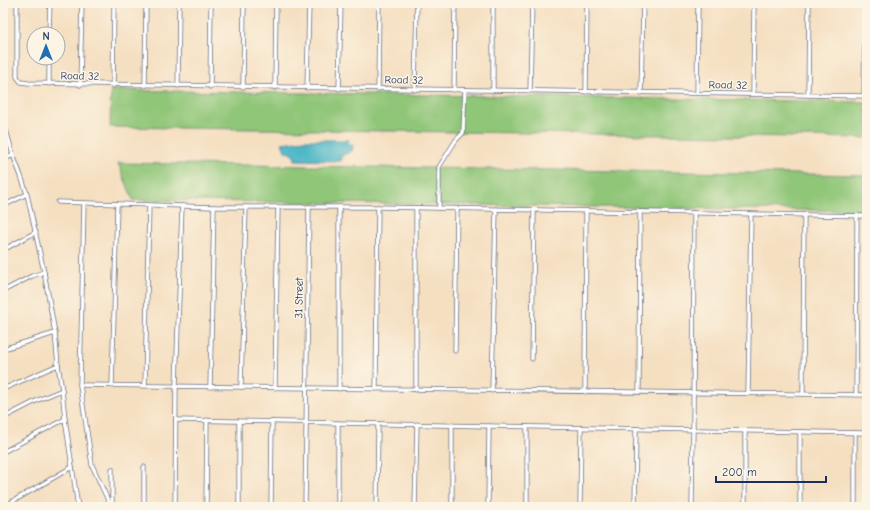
<svg xmlns="http://www.w3.org/2000/svg" width="870" height="510" font-family="'Comic Neue',sans-serif">
<style>
.green{fill:#90c678;stroke:#567a6b}
.water{fill:#4ab5c6;stroke:#327292}
.lines{fill:none;stroke-linecap:round;stroke-linejoin:round}
.minor-casing{stroke:#676d81;stroke-width:5}
.minor{stroke:#fff;stroke-width:3.5}
.labels{text-anchor:middle;dominant-baseline:central;stroke-width:3;stroke-linejoin:round;paint-order:stroke}
.street-label{font-size:11px;fill:#1b2f5e;stroke:#fcf5e5}
</style>
<rect width="100%" height="100%" fill="#fcf5e5"/>
<filter id="ink" filterUnits="userSpaceOnUse"><feTurbulence type="fractalNoise" baseFrequency=".025" numOctaves="2"/><feDisplacementMap in="SourceGraphic" scale="8" xChannelSelector="R" yChannelSelector="G"/><feConvolveMatrix kernelMatrix="1 2 1 2 8 2 1 2 1" color-interpolation-filters="sRGB"/></filter>
<filter id="wash" filterUnits="userSpaceOnUse"><feTurbulence type="fractalNoise" baseFrequency=".012" numOctaves="4" result="noise"/><feDisplacementMap in="SourceGraphic" scale="16" xChannelSelector="R" yChannelSelector="G"/><feGaussianBlur stdDeviation="0.9" result="paint"/><feColorMatrix in="noise" values="0 0 0 0 0 0 0 0 0 0 0 0 0 0 0 0 0 1.4 0 .05"/><feComposite in="paint" operator="in"/></filter>
<g filter="url(#wash)">
<rect width="100%" height="100%" fill="#f5dfc1"/>
<g class="green">
<polygon points="111,90 867,102 867,138 110,127"/>
<polygon points="118,163 867,175 867,211 133,200"/>
</g>
<polygon class="water" points="304,140 349,140 348,144 353,145 352,151 341,156 341,161 295,160 294,155 285,151 282,143"/>
</g>
<g filter="url(#ink)">
<g class="lines">
<defs>
<g id="minor">
<polyline points="17,3 17,77 21,82 28,83 867,96"/>
<polyline points="49,34 50,3"/>
<polyline points="49,84 49,58"/>
<polyline points="80,85 82,3"/>
<polyline points="113,86 114,3"/>
<polyline points="145,86 146,3"/>
<polyline points="178,86 179,3"/>
<polyline points="210,87 211,3"/>
<polyline points="243,87 244,3"/>
<polyline points="275,88 276,3"/>
<polyline points="307,88 309,3"/>
<polyline points="339,89 341,3"/>
<polyline points="378,89 379,3"/>
<polyline points="415,90 417,3"/>
<polyline points="454,90 455,3"/>
<polyline points="493,91 493,3"/>
<polyline points="530,91 532,3"/>
<polyline points="586,92 587,3"/>
<polyline points="641,93 643,3"/>
<polyline points="697,93 698,3"/>
<polyline points="753,94 754,3"/>
<polyline points="808,95 809,3"/>
<polyline points="864,96 865,3"/>
<polyline points="3,119 13,155 21,176 27,194 44,272 55,333 58,365 62,390 65,419 78,507"/>
<polyline points="3,160 13,155"/>
<polyline points="58,202 214,207 378,207 867,216"/>
<polyline points="84,203 80,385 92,465 111,507"/>
<polyline points="3,206 27,194"/>
<polyline points="416,208 416,390"/>
<polyline points="439,208 439,167 456,140 463,133 465,90"/>
<polyline points="3,250 36,232"/>
<polyline points="3,291 32,276 44,272"/>
<polyline points="3,349 55,333"/>
<polyline points="455,351 457,209"/>
<polyline points="532,359 534,210"/>
<polyline points="80,385 867,395"/>
<polyline points="112,386 117,204"/>
<polyline points="145,386 149,205"/>
<polyline points="210,387 214,207"/>
<polyline points="241,387 246,207"/>
<polyline points="275,388 278,207"/>
<polyline points="3,389 58,365"/>
<polyline points="339,389 339,207"/>
<polyline points="376,389 378,207"/>
<polyline points="492,391 496,209"/>
<polyline points="585,392 586,211"/>
<polyline points="639,392 640,212"/>
<polyline points="748,394 751,214"/>
<polyline points="803,394 804,215"/>
<polyline points="856,395 857,216"/>
<polyline points="3,418 38,400 62,390"/>
<polyline points="176,420 867,433"/>
<polyline points="239,421 239,507"/>
<polyline points="338,423 338,507"/>
<polyline points="855,433 855,507"/>
<polyline points="3,452 65,419"/>
<polyline points="3,507 72,467"/>
<polyline points="112,507 112,469"/>
<polyline points="144,507 144,467"/>
<polyline points="175,507 176,386 182,206"/>
<polyline points="206,507 207,420"/>
<polyline points="271,507 272,422"/>
<polyline points="305,507 309,207"/>
<polyline points="377,507 378,424"/>
<polyline points="415,507 417,424"/>
<polyline points="452,507 452,425"/>
<polyline points="488,507 489,426"/>
<polyline points="527,507 527,427"/>
<polyline points="580,507 581,428"/>
<polyline points="635,507 636,429"/>
<polyline points="692,507 693,430 694,213"/>
<polyline points="745,507 745,431"/>
<polyline points="800,507 800,432"/>
</g>
</defs>
<use href="#minor" class="minor-casing"/>
<use href="#minor" class="minor"/>
</g>
</g>
<g class="labels">
<g class="street-label">
<text transform="translate(80 76) rotate(1)">Road 32</text>
<text transform="translate(404 80) rotate(1)">Road 32</text>
<text transform="translate(728 85) rotate(1)">Road 32</text>
<text transform="translate(299 298) rotate(-89)">31 Street</text>
</g>
</g>
<rect width="870" height="510" fill="none" stroke="#fcf5e5" stroke-width="16"/>
<g transform="translate(46 46)"><circle r="19" fill="#fcf5e5" stroke="#a2a6af"/>
<path d="M0-3L7 15L0 10L-7 15Z" fill="#1f6fb2"/>
<text y="-6" font-size="11" font-weight="bold" text-anchor="middle" fill="#1b2f5e">N</text>
</g>
<path d="M716 476v6h110v-6" fill="none" stroke="#1b2f5e" stroke-width="2"/>
<text x="722" y="476" font-size="12" fill="#1b2f5e" stroke="#fcf5e5" stroke-width="3" paint-order="stroke">200 m</text>
</svg>
